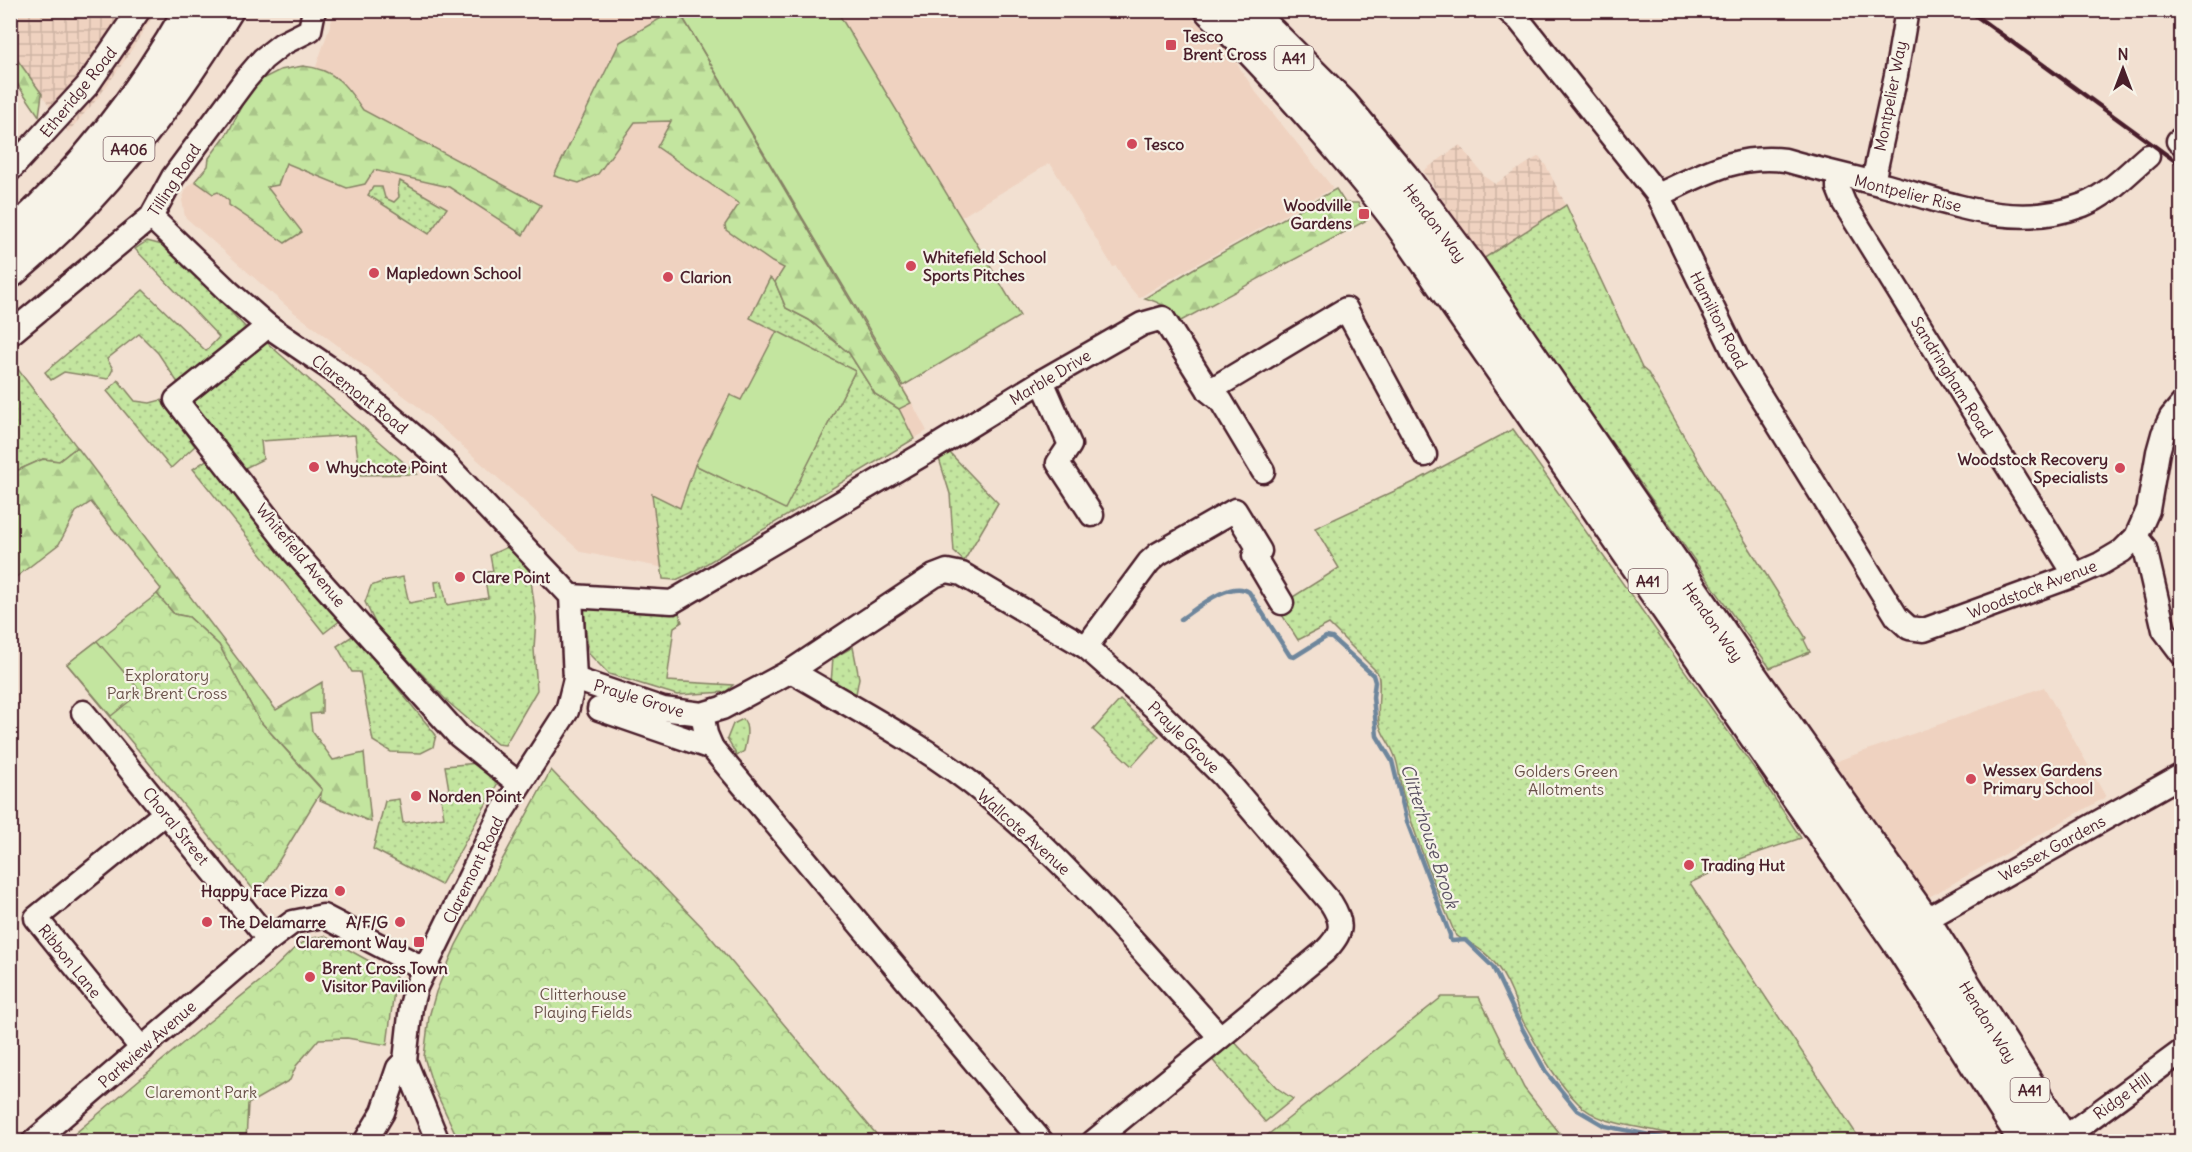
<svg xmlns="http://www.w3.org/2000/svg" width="2192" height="1152" font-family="Delius,sans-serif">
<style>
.built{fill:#efd2c0}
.industrial{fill:url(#industrial-grid)}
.grass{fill:url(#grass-dots);stroke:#868265;stroke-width:1.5}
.forest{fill:url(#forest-firs);stroke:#868265;stroke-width:1.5}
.park{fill:url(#park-crowns);stroke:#868265;stroke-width:1.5}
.pitch{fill:#c3e59f;stroke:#868265;stroke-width:1.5}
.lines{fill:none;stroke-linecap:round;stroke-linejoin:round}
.stream{stroke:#6e869c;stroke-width:4.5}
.minor-casing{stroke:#4a1f2b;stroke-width:27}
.highway-casing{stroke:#4a1f2b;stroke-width:38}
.minor{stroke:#f7f3e8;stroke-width:22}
.highway{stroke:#f7f3e8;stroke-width:33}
.rail{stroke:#4a1f2b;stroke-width:4.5}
.poi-dot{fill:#d1495b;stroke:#f7f3e8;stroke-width:2}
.labels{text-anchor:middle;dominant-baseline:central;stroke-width:4.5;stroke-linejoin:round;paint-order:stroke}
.shield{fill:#f7f3e8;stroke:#7e5f64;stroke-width:1.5}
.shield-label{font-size:15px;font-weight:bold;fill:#4a1f2b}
.poi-label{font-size:16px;font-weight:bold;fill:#4a1f2b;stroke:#f7f3e8;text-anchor:start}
.street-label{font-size:16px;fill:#4a1f2b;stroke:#f7f3e8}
.park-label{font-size:16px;fill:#685048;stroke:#f7f3e8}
.water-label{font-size:18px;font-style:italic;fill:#5c5363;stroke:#f7f3e8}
</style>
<defs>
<pattern id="industrial-grid" width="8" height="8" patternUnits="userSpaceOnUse" patternTransform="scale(1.5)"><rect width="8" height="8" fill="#efd2c0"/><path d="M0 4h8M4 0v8" fill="none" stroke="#ceb4a5"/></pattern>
<pattern id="grass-dots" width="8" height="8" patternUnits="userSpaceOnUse" patternTransform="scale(1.5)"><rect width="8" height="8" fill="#c3e59f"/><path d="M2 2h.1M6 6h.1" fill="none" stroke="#a9c489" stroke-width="1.8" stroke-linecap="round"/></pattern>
<pattern id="forest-firs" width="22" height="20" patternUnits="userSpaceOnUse" patternTransform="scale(1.5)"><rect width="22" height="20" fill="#c3e59f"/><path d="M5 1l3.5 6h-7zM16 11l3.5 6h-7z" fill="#a9c489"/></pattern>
<pattern id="park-crowns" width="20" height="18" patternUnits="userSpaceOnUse" patternTransform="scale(1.5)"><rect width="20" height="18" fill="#c3e59f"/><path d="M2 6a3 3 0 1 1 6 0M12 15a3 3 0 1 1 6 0" fill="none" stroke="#a9c489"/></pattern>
</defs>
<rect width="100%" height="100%" fill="#f2e0d1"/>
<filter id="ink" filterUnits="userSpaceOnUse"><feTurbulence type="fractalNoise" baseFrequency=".0167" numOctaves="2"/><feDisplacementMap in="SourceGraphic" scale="12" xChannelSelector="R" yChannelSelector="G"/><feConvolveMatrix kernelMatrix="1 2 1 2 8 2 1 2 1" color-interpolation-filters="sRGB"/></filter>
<g filter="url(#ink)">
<g class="built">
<polygon points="335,11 679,11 903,386 927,431 691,573 581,552 416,405 291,310 185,217 182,200 186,189 208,166 209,158 229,131 244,101 280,70 303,66 316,67"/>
<polygon points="837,11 1184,11 1230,53 1255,91 1333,188 1168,280 1139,298 1127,284 1116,266 1113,267 1050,163 961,217"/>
<polygon points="2044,687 2106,797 1929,897 1834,762"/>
</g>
<g class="industrial">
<polygon points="11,11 156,11 125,60 98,98 68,132 11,51"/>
<polygon points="1460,145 1485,177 1495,184 1539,156 1546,166 1566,205 1483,259 1423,171"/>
</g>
<g class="grass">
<polygon points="400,181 447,208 429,234 368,195 373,187 382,187 385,198 394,202 399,197 398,189"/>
<polygon points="1566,205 1642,368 1648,373 1735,525 1806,638 1804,640 1810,652 1770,668 1483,259"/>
<polygon points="147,241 170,247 247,329 178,383 158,353 139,334 107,359 113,369 108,379 64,372 51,380 45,372 143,290 206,351 219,337 135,249"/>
<polygon points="770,278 775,282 786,308 809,320 849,353 875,394 899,409 914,439 691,573 676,580 663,579 652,494 680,508 695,465 785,508 855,371 750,318"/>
<polygon points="266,342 417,474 360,475 355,435 261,441 263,459 243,469 192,403"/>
<polygon points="10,359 77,447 59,461 43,459 16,471 11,453"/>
<polygon points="118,380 135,401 150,403 161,400 195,446 171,468 107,391"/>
<path d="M 1513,429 L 1761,778 L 1801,838 L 1740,859 L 1690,883 L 1861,1141 L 1685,1141 C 1653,1123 1605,1131 1578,1103 C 1555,1080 1540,1051 1524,1023 C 1519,1014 1516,1003 1512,993 C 1499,962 1486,950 1456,936 C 1436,889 1417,843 1403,794 C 1399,782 1400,767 1394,754 C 1390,744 1383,736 1380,726 C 1375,710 1383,682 1377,672 L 1329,624 L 1298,640 L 1277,607 L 1339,568 L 1315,528 L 1414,482 Z"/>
<polygon points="948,444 951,454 998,503 964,561 954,552 950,494 937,452"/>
<polygon points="208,459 341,620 324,633 193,469"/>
<polygon points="514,544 530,573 536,618 534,649 537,690 505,745 497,744 448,702 376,625 365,602 371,586 387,580 403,577 409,603 437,598 435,582 442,581 447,605 488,598 484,573 493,571 490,555"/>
<polygon points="582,602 677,607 682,622 674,627 667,681 733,685 726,692 677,695 609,674 589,654"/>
<polygon points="360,631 386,674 436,735 433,747 421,753 391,752 373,741 360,672 352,672 337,646"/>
<polygon points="853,647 859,678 856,694 831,683 833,658"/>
<polygon points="1120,700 1159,736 1132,766 1093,730"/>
<path d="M 743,719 C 750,728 746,742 744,751 L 737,756 L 727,739 L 733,724 Z"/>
<polygon points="478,763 500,779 441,885 373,849 385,801 399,799 403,823 444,817 440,792 449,790 445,766"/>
<polygon points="1231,1038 1277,1088 1293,1099 1265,1122 1210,1057"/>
</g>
<g class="forest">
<polygon points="673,11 679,11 911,403 899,409 875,394 849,353 809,320 786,308 775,282 784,268 772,262 726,230 725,225 739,204 657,147 671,121 635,122 598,174 579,183 554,176 620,42"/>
<polygon points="11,51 42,94 39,116 11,75"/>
<path d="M 303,66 C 335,69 346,85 363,110 L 541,205 L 523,235 L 449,187 L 374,170 L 365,184 L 347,188 L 286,163 L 278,185 L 267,187 L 302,232 L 285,243 L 229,205 L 229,201 L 218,192 L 213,194 L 195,181 L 208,166 L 209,158 L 229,131 L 244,101 L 258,81 L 280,70 Z"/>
<path d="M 1336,189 L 1345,203 L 1358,203 L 1367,220 L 1179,322 C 1169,308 1162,303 1145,298 L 1193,269 Z"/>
<polygon points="77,447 276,710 322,682 322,713 310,714 312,731 333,760 364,753 371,822 320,800 322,789 259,720 219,645 189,617 174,614 157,594 161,589 91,502 76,512 59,544 11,581 11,525 16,471 43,459 59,461"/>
</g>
<g class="park">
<polygon points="157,594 174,614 189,617 219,645 259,720 322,790 258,895 67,664"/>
<polygon points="551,770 703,928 882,1141 459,1141 433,1086 424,1057 429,1017 436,992 456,945"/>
<polygon points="324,936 396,976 387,1045 347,1038 319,1039 296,1066 290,1080 248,1104 246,1141 66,1141 195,1033 264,978 298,945 313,938"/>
<polygon points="1442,997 1479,997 1524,1088 1566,1141 1260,1141"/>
</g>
<g class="pitch">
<polygon points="679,11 837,11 1020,316 903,386"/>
<polygon points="777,331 855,371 785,509 695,465 730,395 741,400"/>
<polygon points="97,641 141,692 111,716 67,664"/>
</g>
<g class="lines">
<path class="stream" d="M 1181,619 C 1196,609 1231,579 1249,592 L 1290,656 L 1294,657 L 1326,637 L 1332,638 L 1373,675 L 1375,682 L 1373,697 L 1377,736 L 1392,761 L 1407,822 L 1450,935 L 1450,939 L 1452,941 L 1465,940 L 1493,967 L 1522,1028 L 1546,1072 L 1576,1109 L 1605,1126 L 1669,1139 L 1673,1142"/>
<defs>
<g id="minor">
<polyline points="1507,10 1519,20 1658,195 1738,360 1897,617 1909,628 1924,630 2075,575 2100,564 2122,551 2136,537 2148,510 2158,452 2163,434 2171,417 2182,404"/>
<polyline points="2178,141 2182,138"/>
<polyline points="10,170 87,86 139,10"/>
<polyline points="1838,175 1838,188 1844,203 2075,575"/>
<polyline points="1873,182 1896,75 1907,10"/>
<path d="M 1658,195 C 1702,175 1735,154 1785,160 C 1819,170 1853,177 1887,186 C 1953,204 2014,231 2083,205 C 2107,196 2128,173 2148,156"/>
<polyline points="151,217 229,292 268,326 353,384 443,461 571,596 575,679 567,711 500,815 416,987 411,1006 405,1061 438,1142"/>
<polyline points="268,326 176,400 295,553 459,736 518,783"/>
<polyline points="10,334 151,217 173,177 245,80 263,59 282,44 310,30 314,10"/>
<polyline points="1042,381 1070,445 1058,463 1092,515"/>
<polyline points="1209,391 1221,401 1263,471"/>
<polyline points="2136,537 2145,548 2164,630 2182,654"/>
<polyline points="571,596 672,602 932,449 1042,381 1142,324 1163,318 1209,391 1346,309 1425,455"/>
<polyline points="1086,647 1149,562 1158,554 1235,510 1260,551 1254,556 1282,603"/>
<path d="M 791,671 C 857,710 927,746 986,795 C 1073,867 1144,954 1220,1037"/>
<path d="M 575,679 L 663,709 L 702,714 L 722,708 L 791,671 L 934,576 L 947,571 L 962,574 L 1086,647 L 1157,710 L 1223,776 L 1331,903 C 1345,925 1342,934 1324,952 L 1093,1142"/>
<polyline points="599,709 712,748"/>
<polyline points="83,712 269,940"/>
<polyline points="702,714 706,734 712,748 1042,1142"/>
<polyline points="1923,921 2182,775"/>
<polyline points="142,1049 36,918 165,813"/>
<polyline points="2061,1140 2182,1051"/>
<polyline points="33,1142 261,946 293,922 323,916 425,969"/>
<polyline points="365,1142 383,1112 398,1068 405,1061"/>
</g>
<g id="highway">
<path d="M 1212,10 C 1253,48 1289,89 1326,131 C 1351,160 1376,189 1399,220 L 1905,950 L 2027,1142"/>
<polyline points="1246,10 1342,106 1402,178 1470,269 1744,668 1923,921 2063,1142"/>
<path d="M 10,239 C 83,173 143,95 191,10"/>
<path d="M 10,271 C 98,197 166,107 226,10"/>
</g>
</defs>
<use href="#minor" class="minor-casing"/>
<use href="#highway" class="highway-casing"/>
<use href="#minor" class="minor"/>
<use href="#highway" class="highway"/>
<polyline class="rail" points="1968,10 2182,166"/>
</g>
</g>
<g class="poi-dot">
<rect x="1165" y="39" width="12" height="12" rx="3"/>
<circle cx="1132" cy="144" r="6"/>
<rect x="1358" y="208" width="12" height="12" rx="3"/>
<circle cx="911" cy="266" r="6"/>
<circle cx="374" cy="273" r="6"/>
<circle cx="668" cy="277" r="6"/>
<circle cx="314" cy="467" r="6"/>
<circle cx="2120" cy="468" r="6"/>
<circle cx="460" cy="577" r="6"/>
<circle cx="1971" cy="779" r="6"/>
<circle cx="416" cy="796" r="6"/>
<circle cx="1689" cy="865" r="6"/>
<circle cx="340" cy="891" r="6"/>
<circle cx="207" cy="922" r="6"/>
<circle cx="400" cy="922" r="6"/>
<rect x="413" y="936" width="12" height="12" rx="3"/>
<circle cx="310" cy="977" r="6"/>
</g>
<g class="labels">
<g class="shield">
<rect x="1274.5" y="46" width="39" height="24" rx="4.5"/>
<rect x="103.5" y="137" width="51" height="24" rx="4.5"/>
<rect x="1628.5" y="569" width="39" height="24" rx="4.5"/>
<rect x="2010.5" y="1078" width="39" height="24" rx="4.5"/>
</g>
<g class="shield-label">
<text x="1294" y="58">A41</text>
<text x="129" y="149">A406</text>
<text x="1648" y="581">A41</text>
<text x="2030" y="1090">A41</text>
</g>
<g class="poi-label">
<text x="1183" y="36">Tesco<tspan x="1183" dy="18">Brent Cross</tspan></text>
<text x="1144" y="144">Tesco</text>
<text x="1352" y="205" text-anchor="end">Woodville<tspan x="1352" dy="18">Gardens</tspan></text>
<text x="923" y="257">Whitefield School<tspan x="923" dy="18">Sports Pitches</tspan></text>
<text x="386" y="273">Mapledown School</text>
<text x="680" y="277">Clarion</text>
<text x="2108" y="459" text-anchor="end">Woodstock Recovery<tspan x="2108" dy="18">Specialists</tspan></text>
<text x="326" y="467">Whychcote Point</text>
<text x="472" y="577">Clare Point</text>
<text x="1983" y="770">Wessex Gardens<tspan x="1983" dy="18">Primary School</tspan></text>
<text x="428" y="796">Norden Point</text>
<text x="1701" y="865">Trading Hut</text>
<text x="328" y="891" text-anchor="end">Happy Face Pizza</text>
<text x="219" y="922">The Delamarre</text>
<text x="388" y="922" text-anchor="end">A/F/G</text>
<text x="407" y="942" text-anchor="end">Claremont Way</text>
<text x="322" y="968">Brent Cross Town<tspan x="322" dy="18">Visitor Pavilion</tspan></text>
</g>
<g class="street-label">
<text transform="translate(78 92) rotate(-51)">Etheridge Road</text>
<text transform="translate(1890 96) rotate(-79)">Montpelier Way</text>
<text transform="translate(174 180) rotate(-57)">Tilling Road</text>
<text transform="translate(1908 193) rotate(14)">Montpelier Rise</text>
<text transform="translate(1435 223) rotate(53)">Hendon Way</text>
<text transform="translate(1719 320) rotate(63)">Hamilton Road</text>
<text transform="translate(1050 377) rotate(-31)">Marble Drive</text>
<text transform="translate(1952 377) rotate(58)">Sandringham Road</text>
<text transform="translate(360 394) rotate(38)">Claremont Road</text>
<text transform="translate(301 555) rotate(50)">Whitefield Avenue</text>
<text transform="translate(2032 589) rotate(-21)">Woodstock Avenue</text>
<text transform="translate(1713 622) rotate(55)">Hendon Way</text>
<text transform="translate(639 698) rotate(17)">Prayle Grove</text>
<text transform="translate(1184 737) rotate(45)">Prayle Grove</text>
<text transform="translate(176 826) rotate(51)">Choral Street</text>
<text transform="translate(1024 832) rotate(42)">Wallcote Avenue</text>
<text transform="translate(2052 848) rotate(-29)">Wessex Gardens</text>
<text transform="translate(473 870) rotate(-64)">Claremont Road</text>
<text transform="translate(70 961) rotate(51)">Ribbon Lane</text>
<text transform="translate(1988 1022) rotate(58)">Hendon Way</text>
<text transform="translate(147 1044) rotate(-41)">Parkview Avenue</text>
<text transform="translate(2122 1096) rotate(-36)">Ridge Hill</text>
</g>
<g class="park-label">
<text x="167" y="675">Exploratory<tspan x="167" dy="18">Park Brent Cross</tspan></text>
<text x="1566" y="771">Golders Green<tspan x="1566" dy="18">Allotments</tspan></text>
<text x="583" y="994">Clitterhouse<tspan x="583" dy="18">Playing Fields</tspan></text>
<text x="201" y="1092">Claremont Park</text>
</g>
<g class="water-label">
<text transform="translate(1430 836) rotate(72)">Clitterhouse Brook</text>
</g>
</g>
<rect width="2192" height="1152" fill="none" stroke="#f7f3e8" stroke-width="36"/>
<rect x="18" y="18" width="2156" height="1116" fill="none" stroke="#4a1f2b" stroke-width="2" filter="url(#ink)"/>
<g transform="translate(2123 69)" stroke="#f7f3e8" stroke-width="4.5" paint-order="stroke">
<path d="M0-4.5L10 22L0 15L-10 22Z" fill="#4a1f2b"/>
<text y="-9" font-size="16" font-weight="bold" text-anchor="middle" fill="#4a1f2b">N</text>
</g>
</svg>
